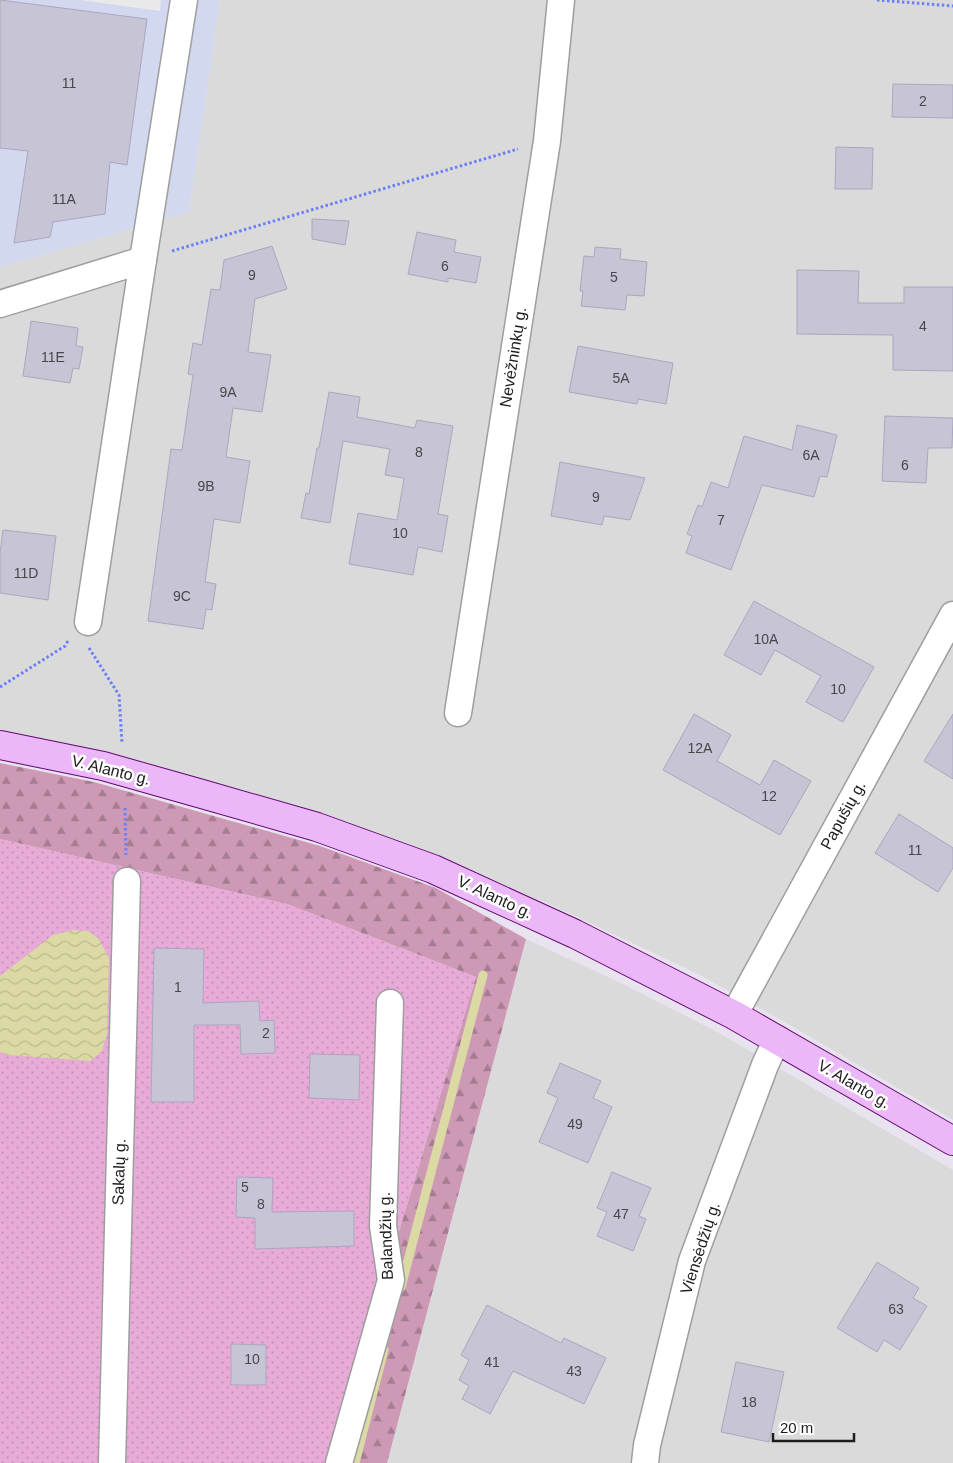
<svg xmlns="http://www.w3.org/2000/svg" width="953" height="1463" font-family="Arial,sans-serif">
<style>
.residential{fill:#dadadb}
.commercial{fill:#d2d8ef}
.grass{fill:url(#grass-dots)}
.forest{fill:url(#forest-firs)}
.parking{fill:#e9e9e9}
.water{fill:url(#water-waves)}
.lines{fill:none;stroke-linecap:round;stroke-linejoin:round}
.stream{stroke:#dbdaa4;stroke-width:9}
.building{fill:#c7c4d5;stroke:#aba6bf}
.street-casing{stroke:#9e9e9e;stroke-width:29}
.secondary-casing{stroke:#630772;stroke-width:30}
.path{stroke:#6b7ff7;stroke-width:3;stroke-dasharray:2.5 2.5;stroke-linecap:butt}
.street{stroke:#fff;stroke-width:26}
.secondary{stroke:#ecb7f8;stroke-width:28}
.labels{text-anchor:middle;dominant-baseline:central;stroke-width:5;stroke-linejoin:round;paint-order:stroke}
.number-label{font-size:14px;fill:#48474b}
.street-label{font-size:16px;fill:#1d1d1d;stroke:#fff}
</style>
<defs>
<pattern id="grass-dots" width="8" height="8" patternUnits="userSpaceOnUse" patternTransform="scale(1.25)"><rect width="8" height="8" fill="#e8aad7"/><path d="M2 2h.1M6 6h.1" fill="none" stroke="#c792b8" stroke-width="1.8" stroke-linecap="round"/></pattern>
<pattern id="forest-firs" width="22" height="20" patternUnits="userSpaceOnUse" patternTransform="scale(1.25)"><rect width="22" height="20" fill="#cd99b5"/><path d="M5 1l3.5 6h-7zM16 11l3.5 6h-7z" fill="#a67c93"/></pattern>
<pattern id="water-waves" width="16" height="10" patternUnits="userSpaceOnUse" patternTransform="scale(1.25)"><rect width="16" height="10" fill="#dbdaa4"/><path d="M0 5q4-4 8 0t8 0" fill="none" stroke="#bcbb8d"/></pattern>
</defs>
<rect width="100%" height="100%" fill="#e8e3ee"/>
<g class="residential">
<polygon points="220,0 953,0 953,1120 783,1021 700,975 556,907 433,855 202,780 103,752 0,741 0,267 189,212"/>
<polygon points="526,939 623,984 719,1033 953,1170 953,1463 387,1463"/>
</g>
<polygon class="commercial" points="0,0 220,0 189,212 0,267"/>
<polygon class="grass" points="0,839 287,904 476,977 329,1463 0,1463"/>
<polygon class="forest" points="0,763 94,782 320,846 436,888 526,939 387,1463 329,1463 476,977 287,904 0,839"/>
<polygon class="parking" points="80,0 161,0 160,11"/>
<polygon class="water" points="74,930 88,931 98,938 109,958 107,1034 102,1051 90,1061 7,1055 0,1052 0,976 53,935"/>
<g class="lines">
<g class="stream">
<polyline points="401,1287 483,975"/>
<polyline points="355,1463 384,1350"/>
</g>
</g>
<g class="building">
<polygon points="0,0 147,19 127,165 110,162 105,214 53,222 50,237 14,243 28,151 0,148"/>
<polygon points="893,84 953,85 953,118 892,117"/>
<polygon points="836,147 873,148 872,189 835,189"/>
<polygon points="312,219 349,221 345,245 312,239"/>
<polygon points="417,232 456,240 454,252 481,257 476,283 448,278 448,282 408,274"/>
<polygon points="272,246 287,289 255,299 248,352 271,355 262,412 233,408 226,457 250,461 240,523 214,519 205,582 216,584 212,610 206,609 203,629 148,621 171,449 182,450 193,375 188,374 193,343 202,345 211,289 220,290 224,260"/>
<polygon points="595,247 621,249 620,259 647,262 644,296 627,295 625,310 581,306 583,291 580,291 584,256 594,257"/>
<polygon points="797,270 859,271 858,303 904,303 904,287 953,287 953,371 893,370 893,335 797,334"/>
<polygon points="31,321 78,328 76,346 83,347 79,369 73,368 70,383 23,376"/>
<polygon points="578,346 673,363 666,404 638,399 637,404 569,392"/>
<polygon points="329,392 360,397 357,417 415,428 417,420 453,426 438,514 448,516 442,552 418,547 413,575 349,564 358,513 397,520 404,478 385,475 390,449 343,441 330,523 301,518 306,493 309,494 317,448 319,448"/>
<polygon points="885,416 953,418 952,448 928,448 926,483 882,481"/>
<polygon points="797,425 837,435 827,477 820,476 814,497 762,485 731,570 686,553 692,536 687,534 698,505 702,507 711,482 728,488 744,436 792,450"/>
<polygon points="560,462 645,478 630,520 604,516 602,525 551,516"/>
<polygon points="3,530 56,536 48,600 0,593 0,553"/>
<polygon points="754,601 874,667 843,722 806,702 821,676 775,650 761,675 724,655"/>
<polygon points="694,714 731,735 717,761 760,785 774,760 811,781 780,835 663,770"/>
<polygon points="953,714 953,779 924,761"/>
<polygon points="899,814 953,848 953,868 938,892 875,853"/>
<polygon points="154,948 204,949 203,1003 259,1001 260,1021 274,1020 275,1053 241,1054 240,1025 194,1025 194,1102 151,1102"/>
<polygon points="310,1054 360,1055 359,1100 309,1098"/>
<polygon points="560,1063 601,1081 593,1098 612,1107 588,1163 539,1142 558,1098 547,1093"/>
<polygon points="612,1172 651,1188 639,1216 646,1219 633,1251 597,1236 607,1212 597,1208"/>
<polygon points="237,1177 273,1178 272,1212 354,1211 354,1246 255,1249 255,1218 236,1217"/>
<polygon points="877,1262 919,1288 913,1298 927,1306 900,1350 884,1340 877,1352 837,1328"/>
<polygon points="487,1305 561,1343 564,1338 606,1358 584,1404 513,1371 490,1414 462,1399 469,1386 459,1380 469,1360 461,1355"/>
<polygon points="231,1344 266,1345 266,1385 231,1385"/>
<polygon points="736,1362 784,1372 769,1442 721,1432"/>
</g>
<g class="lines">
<defs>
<g id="street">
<polyline points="0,304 143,260"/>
<polyline points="88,622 143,260 184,0"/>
<polyline points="458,713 547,141 561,0"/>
<polyline points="734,1015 953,615"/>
<polyline points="112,1463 127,881"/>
<polyline points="339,1463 391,1280 383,1226 390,1003"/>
<polyline points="645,1463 647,1445 692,1261 765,1065 777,1039"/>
</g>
<polyline id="secondary" points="0,745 103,766 202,794 317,827 433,869 575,934 734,1015 953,1141"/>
</defs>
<use href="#street" class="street-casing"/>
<use href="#secondary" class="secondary-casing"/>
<g class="path">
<polyline points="877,0 953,6"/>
<polyline points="172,251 518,149"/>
<polyline points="89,648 119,695 122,743"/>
<polyline points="0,687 65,646 69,639"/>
<polyline points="125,808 126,855"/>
</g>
<use href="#street" class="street"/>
<use href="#secondary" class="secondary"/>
</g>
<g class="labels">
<g class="number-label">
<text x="69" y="83">11</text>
<text x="923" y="101">2</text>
<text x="64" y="199">11A</text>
<text x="445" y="266">6</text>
<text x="252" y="275">9</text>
<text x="614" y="277">5</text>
<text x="923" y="326">4</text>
<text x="53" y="357">11E</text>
<text x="621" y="378">5A</text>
<text x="228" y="392">9A</text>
<text x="419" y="452">8</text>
<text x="811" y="455">6A</text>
<text x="905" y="465">6</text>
<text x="206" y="486">9B</text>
<text x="596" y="497">9</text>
<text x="721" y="520">7</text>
<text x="400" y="533">10</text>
<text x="26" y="573">11D</text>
<text x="182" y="596">9C</text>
<text x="766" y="639">10A</text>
<text x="838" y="689">10</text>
<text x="700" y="748">12A</text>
<text x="769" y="796">12</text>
<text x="915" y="850">11</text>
<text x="178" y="987">1</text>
<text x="266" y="1033">2</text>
<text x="575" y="1124">49</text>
<text x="245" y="1187">5</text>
<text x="261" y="1204">8</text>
<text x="621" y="1214">47</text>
<text x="896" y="1309">63</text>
<text x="252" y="1359">10</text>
<text x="492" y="1362">41</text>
<text x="574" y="1371">43</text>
<text x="749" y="1402">18</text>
</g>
<g class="street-label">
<text transform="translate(513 357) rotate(-81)">Nevėžninkų g.</text>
<text transform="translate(111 770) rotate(14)">V. Alanto g.</text>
<text transform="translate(843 815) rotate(-61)">Papušių g.</text>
<text transform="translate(495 897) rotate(25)">V. Alanto g.</text>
<text transform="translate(854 1084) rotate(30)">V. Alanto g.</text>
<text transform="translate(119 1172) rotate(-88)">Sakalų g.</text>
<text transform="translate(386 1236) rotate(-92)">Balandžių g.</text>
<text transform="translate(700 1248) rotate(-72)">Viensėdžių g.</text>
</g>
</g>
<path d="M773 1433v8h81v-8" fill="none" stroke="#1d1d1d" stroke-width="2.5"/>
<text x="780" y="1433" font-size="15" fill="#1d1d1d" stroke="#ffffff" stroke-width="4" paint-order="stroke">20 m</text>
</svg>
